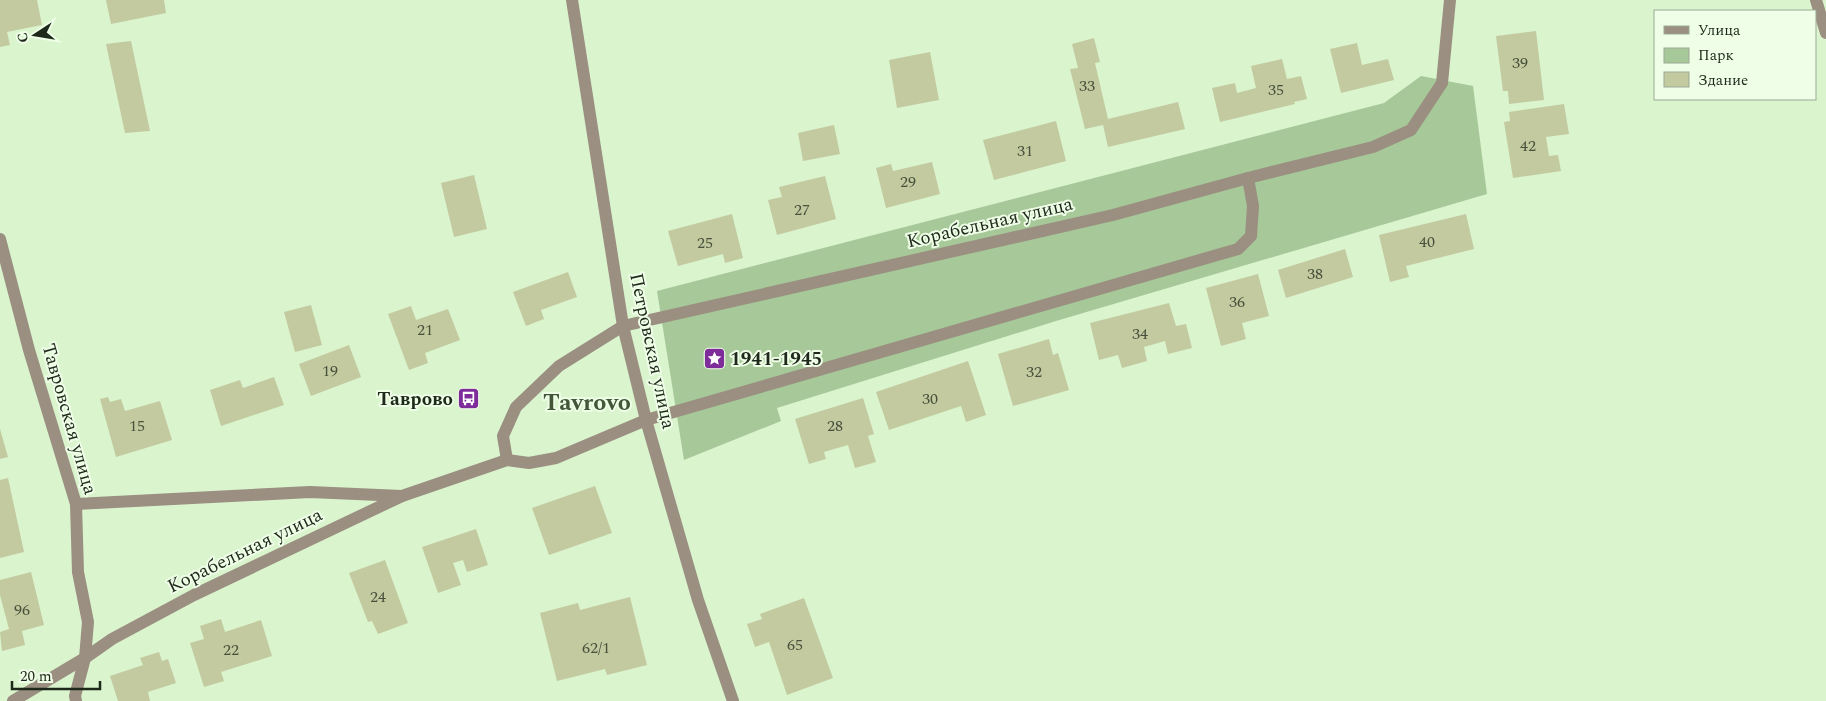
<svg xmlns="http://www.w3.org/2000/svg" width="1826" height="701" font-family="Spectral,serif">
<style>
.green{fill:#a7c898}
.building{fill:#c3caa0}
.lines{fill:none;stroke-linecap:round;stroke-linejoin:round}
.service{stroke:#9a8f80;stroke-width:12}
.minor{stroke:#9a8f80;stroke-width:12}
.tertiary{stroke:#9a8f80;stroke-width:12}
.labels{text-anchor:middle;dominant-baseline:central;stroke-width:4;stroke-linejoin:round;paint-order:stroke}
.number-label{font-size:16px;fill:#48513c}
.street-label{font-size:19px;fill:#1f291b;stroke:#eefee7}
.poi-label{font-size:19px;font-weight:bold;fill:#1f291b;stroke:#eefee7;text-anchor:start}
.district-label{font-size:24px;font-weight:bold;fill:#425737;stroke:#eefee7}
</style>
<rect width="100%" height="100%" fill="#daf4ce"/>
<polygon class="green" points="1421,76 1473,86 1487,194 1056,321 777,408 781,421 684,460 657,291 1384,103"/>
<g class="building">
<polygon points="0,0 37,0 42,25 7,32 10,45 0,47"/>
<polygon points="106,0 164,0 166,13 111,24"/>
<polygon points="1536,31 1544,100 1509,104 1508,91 1503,91 1496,36"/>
<polygon points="1094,38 1100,62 1095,63 1108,119 1178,102 1185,129 1108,147 1103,125 1085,129 1070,69 1078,68 1072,44"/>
<polygon points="131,41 150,131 125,133 106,44"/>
<polygon points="1357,43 1362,65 1388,59 1394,80 1341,93 1330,49"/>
<polygon points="930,52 939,100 897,108 889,60"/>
<polygon points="1282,59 1287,79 1301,76 1307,99 1294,102 1295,104 1220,122 1212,88 1235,83 1237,93 1256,88 1251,66"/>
<polygon points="1564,104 1569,134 1546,137 1549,156 1558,155 1561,171 1513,178 1504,122 1510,121 1509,112"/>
<polygon points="1056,121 1066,161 994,180 983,140"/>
<polygon points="834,125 840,154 803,161 798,133"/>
<polygon points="932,162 940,194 886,208 876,168 891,164 893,171"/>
<polygon points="474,175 487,229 454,237 441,183"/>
<polygon points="825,176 836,219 777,235 768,200 782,197 779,187"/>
<polygon points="732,214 743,258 725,263 723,254 678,266 668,231"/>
<polygon points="1466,214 1474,249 1406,266 1409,277 1390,282 1379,235"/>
<polygon points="1345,249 1353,277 1286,298 1278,270"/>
<polygon points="568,272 577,297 541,310 544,319 526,326 513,292"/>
<polygon points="1258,274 1269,316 1242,323 1246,339 1221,346 1206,288"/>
<polygon points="1169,303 1176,326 1186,324 1192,348 1168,354 1165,341 1144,347 1147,361 1122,368 1118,355 1099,360 1090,323"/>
<polygon points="311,305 322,345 295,352 284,312"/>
<polygon points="411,306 416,320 448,309 460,340 425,353 428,363 409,370 388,314"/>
<polygon points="1049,339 1053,355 1058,353 1069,390 1013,406 998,354"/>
<polygon points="349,345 361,377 311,396 299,364"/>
<polygon points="968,361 986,415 966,422 961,406 889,430 876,392"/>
<polygon points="274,377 284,405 221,426 210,390 240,380 243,388"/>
<polygon points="108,397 110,402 121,399 125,411 160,401 172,440 116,457 100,399"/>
<polygon points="863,398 874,434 868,436 876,462 855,468 848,445 824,452 826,459 809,464 795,419"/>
<polygon points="0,429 8,457 0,459"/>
<polygon points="8,478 24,552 0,558 0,480"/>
<polygon points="595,486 612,533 549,555 532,508"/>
<polygon points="476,529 488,565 467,572 463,560 453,563 461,585 438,593 422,547"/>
<polygon points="385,560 408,623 378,634 372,621 368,622 349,573"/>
<polygon points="31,572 44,625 22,631 25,645 2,651 0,632 9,629 0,595 0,580"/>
<polygon points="630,597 647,665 607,675 605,669 557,681 540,613 578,603 580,610"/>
<polygon points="804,598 833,678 787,695 769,642 755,647 747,624 762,619 760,614"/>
<polygon points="221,619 225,632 261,620 272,656 221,672 224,681 204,687 190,643 204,639 200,626"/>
<polygon points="159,652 162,661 168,659 176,683 148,692 150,701 118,701 110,676 143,665 140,658"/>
</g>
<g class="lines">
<g class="service">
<polyline points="646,420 1238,249 1251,236 1253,206 1248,178"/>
<polyline points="76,504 310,492 402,496"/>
</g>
<g class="minor">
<polyline points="1816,0 1826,33"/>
<polyline points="0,239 29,350 76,504 78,572 88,622 85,658 75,696 76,701"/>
<polyline points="507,460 503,436 516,407 559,366 623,326 1113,215 1248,178 1373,147 1411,130 1442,83 1450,0"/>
<polyline points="13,701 85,658 112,639 194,595 402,496 507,460 529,463 556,458 646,420 698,600 733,701"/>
</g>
<polyline class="tertiary" points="572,0 623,326 646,420"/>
</g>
<defs>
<symbol id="sight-square" viewBox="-11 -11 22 22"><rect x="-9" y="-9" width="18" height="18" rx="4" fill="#7f2c9b" stroke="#eefee7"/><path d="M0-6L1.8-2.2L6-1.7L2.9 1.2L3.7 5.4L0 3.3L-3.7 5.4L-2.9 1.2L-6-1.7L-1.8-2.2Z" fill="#fff"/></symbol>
<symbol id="bus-square" viewBox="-11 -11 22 22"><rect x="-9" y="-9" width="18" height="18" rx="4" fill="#7f2c9b" stroke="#eefee7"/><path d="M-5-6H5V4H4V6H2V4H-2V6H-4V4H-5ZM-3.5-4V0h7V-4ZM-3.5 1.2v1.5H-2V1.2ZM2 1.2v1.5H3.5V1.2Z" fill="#fff"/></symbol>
</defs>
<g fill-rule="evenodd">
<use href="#sight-square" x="702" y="346" width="25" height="25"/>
<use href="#bus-square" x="456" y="386" width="25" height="25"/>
</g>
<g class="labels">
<g class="number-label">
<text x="1520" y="63">39</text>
<text x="1087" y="86">33</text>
<text x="1276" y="90">35</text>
<text x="1528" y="146">42</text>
<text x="1025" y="151">31</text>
<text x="908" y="182">29</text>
<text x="802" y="210">27</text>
<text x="1427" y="242">40</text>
<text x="705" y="243">25</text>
<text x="1315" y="274">38</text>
<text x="1237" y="302">36</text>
<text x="425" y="330">21</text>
<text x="1140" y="334">34</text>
<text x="330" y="371">19</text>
<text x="1034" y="372">32</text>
<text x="930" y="399">30</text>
<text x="137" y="426">15</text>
<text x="835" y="426">28</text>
<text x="378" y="597">24</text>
<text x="22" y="610">96</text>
<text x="795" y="645">65</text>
<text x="596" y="648">62/1</text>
<text x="231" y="650">22</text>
</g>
<g class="street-label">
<text transform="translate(990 223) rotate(-13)">Корабельная улица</text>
<text transform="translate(652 351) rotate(78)">Петровская улица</text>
<text transform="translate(69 419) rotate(74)">Тавровская улица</text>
<text transform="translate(245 551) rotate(-26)">Корабельная улица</text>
</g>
<g class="poi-label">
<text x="730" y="359">1941-1945</text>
<text x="453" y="399" text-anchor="end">Таврово</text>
</g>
<g class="district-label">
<text x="587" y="403">Tavrovo</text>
</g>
</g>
<rect x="1654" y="10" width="162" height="90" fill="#eefee7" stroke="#9ba995"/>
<rect x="1664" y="26" width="25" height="8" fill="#9a8f80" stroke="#9ba995"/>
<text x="1698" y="35" font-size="15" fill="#1f291b">Улица</text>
<rect x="1664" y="48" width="25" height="15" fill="#a7c898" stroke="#9ba995"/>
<text x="1698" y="60" font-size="15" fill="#1f291b">Парк</text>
<rect x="1664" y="72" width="25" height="15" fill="#c3caa0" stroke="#9ba995"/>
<text x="1698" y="85" font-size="15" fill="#1f291b">Здание</text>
<g transform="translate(35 35) rotate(258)" stroke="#eefee7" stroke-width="4" paint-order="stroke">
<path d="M0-4L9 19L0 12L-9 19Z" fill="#1f291b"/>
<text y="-8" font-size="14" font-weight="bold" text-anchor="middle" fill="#1f291b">С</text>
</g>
<path d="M12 681v8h88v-8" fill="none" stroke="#1f291b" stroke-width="2.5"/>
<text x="20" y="681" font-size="15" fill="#1f291b" stroke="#eefee7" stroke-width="4" paint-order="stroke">20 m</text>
</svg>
